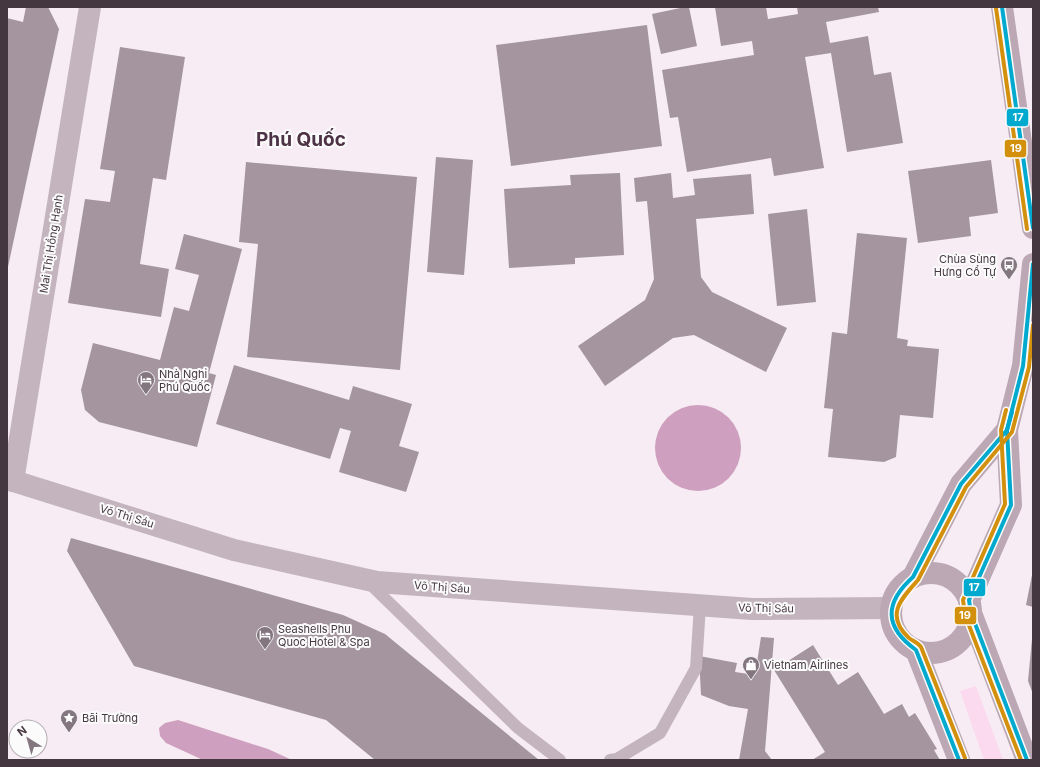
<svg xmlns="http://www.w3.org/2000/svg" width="1040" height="767" font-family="Inter,sans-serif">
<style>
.green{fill:#fbdaf0}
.water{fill:#ce9fbe}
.building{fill:#a4959f}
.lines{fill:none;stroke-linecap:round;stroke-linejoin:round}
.service{stroke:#c4b4be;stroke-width:12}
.minor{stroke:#c4b4be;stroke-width:22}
.secondary{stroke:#bba8b4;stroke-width:22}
.bus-1-casing{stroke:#fbfbfb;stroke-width:7}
.bus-2-casing{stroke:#fbfbfb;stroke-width:7}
.bus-1{stroke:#00a9ce;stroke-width:4}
.bus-2{stroke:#d3900d;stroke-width:4}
.labels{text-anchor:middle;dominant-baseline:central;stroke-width:4;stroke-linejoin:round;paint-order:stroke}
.street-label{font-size:11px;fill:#453740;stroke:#fbfbfb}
.poi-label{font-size:11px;fill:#453740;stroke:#fbfbfb;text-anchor:start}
.town-label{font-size:19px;font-weight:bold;fill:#4e3245;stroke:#fbfbfb}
.line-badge{stroke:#fbfbfb;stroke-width:1.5}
.badge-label{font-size:11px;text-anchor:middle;font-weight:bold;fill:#fff}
</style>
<rect width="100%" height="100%" fill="#f7ecf3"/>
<polygon class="green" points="976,686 1003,760 984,760 960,691"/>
<g class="water">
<circle cx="698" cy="448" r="43"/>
<polygon points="178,720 268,749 292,760 203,760 166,743 160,736 159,728 165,723"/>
</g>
<g class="building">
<polygon points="26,7 48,7 59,29 8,267 7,18 23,22"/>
<polygon points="685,7 689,7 697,46 661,54 652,14"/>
<polygon points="715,7 766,7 768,19 798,14 797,7 878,7 879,12 826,22 830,43 868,36 874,75 891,72 903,143 847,152 831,53 805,57 824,168 774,176 771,158 687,172 678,117 670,118 662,70 754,55 752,41 721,46"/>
<polygon points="647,25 662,146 511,166 496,45"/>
<polygon points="120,47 185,57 166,180 153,178 140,264 169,269 161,317 68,303 85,199 110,202 115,171 100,169"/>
<polygon points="436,157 473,160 464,275 427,272"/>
<polygon points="991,160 998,213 969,217 971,236 918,243 908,171"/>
<polygon points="246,162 417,177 400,370 247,357 258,244 239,242"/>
<polygon points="620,173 624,255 575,258 575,264 509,268 504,189 571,185 570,175"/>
<polygon points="671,173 673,198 695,195 693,179 751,174 754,214 696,219 701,277 712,292 787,328 766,372 694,335 673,338 605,386 578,346 645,300 654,279 647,201 636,202 634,178"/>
<polygon points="807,209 816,302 777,306 768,214"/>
<polygon points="857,233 907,238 897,338 908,340 907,346 939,349 933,418 900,415 896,457 884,462 828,457 833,409 824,408 832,332 847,334"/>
<polygon points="184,234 242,249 209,373 216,375 197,447 99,422 85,410 81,390 93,343 160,360 174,307 189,311 199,275 175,269"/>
<polygon points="234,365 349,400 353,386 412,404 399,446 419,452 406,492 339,472 351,431 340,428 330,459 216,424"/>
<polygon points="71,538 343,615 385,634 539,760 375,760 326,720 134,666 67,551"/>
<polygon points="1032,575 1033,575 1033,607 1026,605"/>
<polygon points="761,637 774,638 765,751 772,760 739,760 748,709 729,706 701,695 699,656 737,663 735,672 755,675"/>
<polygon points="1032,639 1033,639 1033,694 1028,681"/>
<polygon points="813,645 838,685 858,672 884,714 902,704 909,717 915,713 937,749 934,750 940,760 812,760 825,752 774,670"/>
</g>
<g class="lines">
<g class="service">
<polyline points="369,583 518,728 560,760"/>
<polyline points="610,760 617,759 660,733 696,668 700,605"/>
</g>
<g class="minor">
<polyline points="7,479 234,550 377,582 752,609 891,608"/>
<polyline points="13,481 90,7"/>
</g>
<g class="secondary">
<polyline points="1002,7 1033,228"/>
<circle cx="931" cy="613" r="40"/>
<polyline points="913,577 961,484 1007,430"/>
<polyline points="969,600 1011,505 1007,430 1023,366 1033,264"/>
<polyline points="971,613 1027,760"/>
<polyline points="916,650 959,760"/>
</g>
<defs>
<g id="bus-1">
<polyline points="1002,7 1033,228"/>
<polyline points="1012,412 1007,430 1011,505 969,600 971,613 1027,760"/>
<path d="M 959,760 L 916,650 C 884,627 884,603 913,577 L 961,484 L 1007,430 L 1023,366 L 1033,264"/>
</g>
<g id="bus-2">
<polyline points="996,8 1027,229"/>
<polyline points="1006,410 1001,430 1005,504 963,600 965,615 1021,760"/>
<path d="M 965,758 L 921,647 C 918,643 913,641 909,638 C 884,615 902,598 918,580 L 966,487 L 1012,432 L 1029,367 L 1033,325"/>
</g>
</defs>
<use href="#bus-1" class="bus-1-casing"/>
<use href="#bus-2" class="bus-2-casing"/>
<use href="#bus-1" class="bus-1"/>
<use href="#bus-2" class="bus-2"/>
</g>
<defs>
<symbol id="bus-pin" viewBox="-11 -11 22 30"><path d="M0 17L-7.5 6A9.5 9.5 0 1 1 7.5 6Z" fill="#83767f" stroke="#fbfbfb"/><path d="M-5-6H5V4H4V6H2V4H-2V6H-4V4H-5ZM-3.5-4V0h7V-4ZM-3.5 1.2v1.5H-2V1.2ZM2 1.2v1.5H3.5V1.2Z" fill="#fff"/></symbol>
<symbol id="hotel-pin" viewBox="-11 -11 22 30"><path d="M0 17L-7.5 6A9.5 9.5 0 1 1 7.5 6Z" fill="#83767f" stroke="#fbfbfb"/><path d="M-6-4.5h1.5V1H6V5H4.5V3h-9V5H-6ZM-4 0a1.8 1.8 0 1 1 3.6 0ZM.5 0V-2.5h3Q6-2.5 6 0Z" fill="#fff"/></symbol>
<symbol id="shop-pin" viewBox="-11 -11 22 30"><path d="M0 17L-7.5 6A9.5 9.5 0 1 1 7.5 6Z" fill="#83767f" stroke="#fbfbfb"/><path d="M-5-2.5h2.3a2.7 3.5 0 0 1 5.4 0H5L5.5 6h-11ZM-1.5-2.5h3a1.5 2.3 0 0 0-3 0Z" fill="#fff"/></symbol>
<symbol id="sight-pin" viewBox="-11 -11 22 30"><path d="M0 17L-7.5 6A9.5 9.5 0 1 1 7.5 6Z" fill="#83767f" stroke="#fbfbfb"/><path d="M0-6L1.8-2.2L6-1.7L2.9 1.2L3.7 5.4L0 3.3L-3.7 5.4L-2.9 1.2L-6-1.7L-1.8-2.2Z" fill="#fff"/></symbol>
</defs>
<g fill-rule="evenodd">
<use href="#bus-pin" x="999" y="255" width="20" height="27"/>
<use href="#hotel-pin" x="136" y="370" width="20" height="27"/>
<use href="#hotel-pin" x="255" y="625" width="20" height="27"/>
<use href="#shop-pin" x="741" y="655" width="20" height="27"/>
<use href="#sight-pin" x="59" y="708" width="20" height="27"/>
</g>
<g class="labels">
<g class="street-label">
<text transform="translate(51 244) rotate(-81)">Mai Thị Hồng Hạnh</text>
<text transform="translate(127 516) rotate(17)">Võ Thị Sáu</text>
<text transform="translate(442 587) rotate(4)">Võ Thị Sáu</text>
<text transform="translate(766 608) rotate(1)">Võ Thị Sáu</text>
</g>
<g class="poi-label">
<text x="996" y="259" text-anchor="end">Chùa Sùng<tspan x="996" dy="13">Hưng Cổ Tự</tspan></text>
<text x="159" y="374">Nhà Nghỉ<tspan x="159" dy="13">Phú Quốc</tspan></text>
<text x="278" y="629">Seashells Phu<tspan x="278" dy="13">Quoc Hotel &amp; Spa</tspan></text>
<text x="764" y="665">Vietnam Airlines</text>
<text x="82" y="718">Bãi Trường</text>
</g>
<g class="town-label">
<text x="301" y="139">Phú Quốc</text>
</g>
</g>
<g class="line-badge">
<rect x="1006" y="108" width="23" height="19" rx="4" fill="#00a9ce"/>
<rect x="1004" y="139" width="23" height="19" rx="4" fill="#d3900d"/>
<rect x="963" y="578" width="23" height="19" rx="4" fill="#00a9ce"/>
<rect x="954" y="606" width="23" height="19" rx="4" fill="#d3900d"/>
</g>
<g class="badge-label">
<text x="1018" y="121">17</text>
<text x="1016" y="152">19</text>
<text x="974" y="591">17</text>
<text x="965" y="619">19</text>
</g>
<rect width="1040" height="767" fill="none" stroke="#453740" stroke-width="16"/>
<g transform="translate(28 739) rotate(323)"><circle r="19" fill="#fbfbfb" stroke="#b2adb0"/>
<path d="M0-3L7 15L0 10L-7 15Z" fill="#83767f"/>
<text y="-6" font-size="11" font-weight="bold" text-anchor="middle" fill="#453740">N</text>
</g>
</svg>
